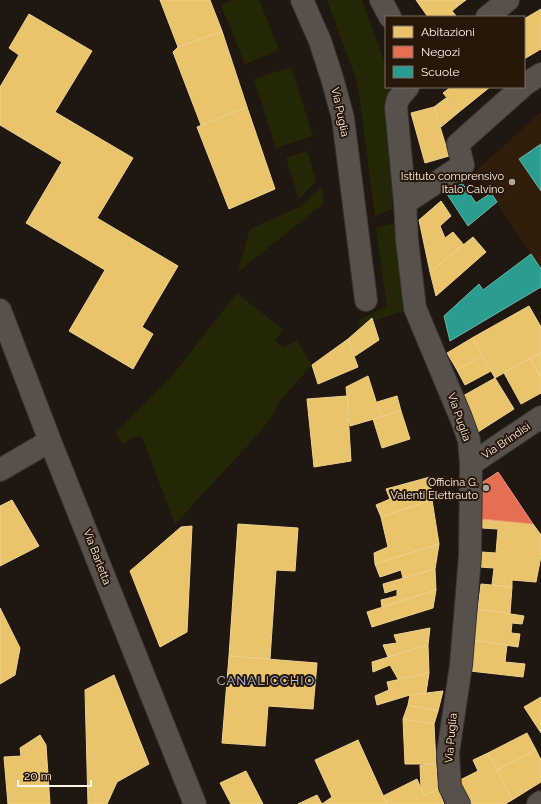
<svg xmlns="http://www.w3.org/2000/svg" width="541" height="804" font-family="Raleway,sans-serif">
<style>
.built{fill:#301d0c}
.green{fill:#242705}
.homes{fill:#e9c46a;stroke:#efd290}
.shops{fill:#e76f51;stroke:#ee977f}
.schools{fill:#2a9d8f;stroke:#6ab7aa}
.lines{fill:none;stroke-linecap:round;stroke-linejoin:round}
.minor-casing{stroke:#39332e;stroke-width:24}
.secondary-casing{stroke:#39332e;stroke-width:24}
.minor{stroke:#58514b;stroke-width:22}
.secondary{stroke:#59504b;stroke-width:22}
.poi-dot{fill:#b0a69d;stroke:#271709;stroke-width:1.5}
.labels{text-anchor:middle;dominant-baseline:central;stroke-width:4;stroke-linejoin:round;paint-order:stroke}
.street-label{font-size:11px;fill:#fef3e9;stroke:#271709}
.poi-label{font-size:11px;fill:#fef3e9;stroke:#271709;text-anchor:end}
.quarter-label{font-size:13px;letter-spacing:1px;fill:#abc1f6;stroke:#271709}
</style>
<rect width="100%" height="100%" fill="#201810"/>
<polygon class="built" points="541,112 541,269 476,171"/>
<g class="green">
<polygon points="233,0 259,0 279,50 245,64 221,5"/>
<polygon points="327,0 362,0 386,66 386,87 389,87 392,128 392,209 375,216 359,93 355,76"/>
<polygon points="291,67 313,136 276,148 254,79"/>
<polygon points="307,151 316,181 299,199 286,158"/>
<polygon points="321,186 324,203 238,272 250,229 300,207"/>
<polygon points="394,223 407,310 358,326 359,320 387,306 376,228"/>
<polygon points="237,293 283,330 275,341 283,348 297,341 312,365 281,399 271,418 249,444 175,524 142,437 135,436 122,444 116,433 172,376"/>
</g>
<g class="homes">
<polygon points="160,0 210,0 222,31 178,47"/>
<polygon points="416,0 453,0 458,6 452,11 457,17 428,17"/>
<polygon points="453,0 466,0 458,6"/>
<polygon points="541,9 541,49 524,59 524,19"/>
<polygon points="29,14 92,51 55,112 133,158 97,218 178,266 142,327 153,334 133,369 69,331 105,270 26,223 62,162 0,125 0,87 19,55 9,48"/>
<polygon points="222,31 247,107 201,125 173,52 178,47"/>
<polygon points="451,87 490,87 459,112 443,93"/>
<polygon points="446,98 459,112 441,127 434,107"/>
<polygon points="247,107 275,189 229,209 197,127"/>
<polygon points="434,107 449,156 425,163 411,113"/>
<polygon points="441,201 451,216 440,226 445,238 453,232 464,245 430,272 419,220"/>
<polygon points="473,237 486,252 436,296 430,272"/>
<polygon points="529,306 541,327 541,352 495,378 472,338"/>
<polygon points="372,318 379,340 355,356 348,339"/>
<polygon points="472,338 482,356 457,370 447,353"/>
<polygon points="348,339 358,367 318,384 312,365"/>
<polygon points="541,352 541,378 530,358"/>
<polygon points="482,356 491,371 465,385 457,370"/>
<polygon points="530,358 541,378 541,393 521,404 504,373"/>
<polygon points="368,376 381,417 350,426 346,387"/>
<polygon points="495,378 514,409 478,432 461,397"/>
<polygon points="347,396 351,461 314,467 307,399"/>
<polygon points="397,396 401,411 381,417 377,402"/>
<polygon points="401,411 410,439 382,448 373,419"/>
<polygon points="430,477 432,500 381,517 376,505 390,499 386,489"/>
<polygon points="12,500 39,546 0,566 0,506"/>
<polygon points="432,500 439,544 375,564 374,553 388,547 381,517"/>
<polygon points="482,519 533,524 541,535 541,556 536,582 512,580 512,587 492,585 494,568 480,567 481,552 496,553 498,529 482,528"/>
<polygon points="238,524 298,528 295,571 276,570 270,659 229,656"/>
<polygon points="192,526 187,632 160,647 130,571 181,527"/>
<polygon points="439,544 435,569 403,578 401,570 380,577 375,564"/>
<polygon points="435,569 436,590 382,607 381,600 397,596 397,589 385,593 383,584"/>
<polygon points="481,584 512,587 510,614 478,609"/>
<polygon points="436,590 433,608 372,627 367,612"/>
<polygon points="0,608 20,648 15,675 0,684"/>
<polygon points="478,609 524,616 522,624 512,623 511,633 520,634 518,647 473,640"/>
<polygon points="430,628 428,645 388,657 383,645 397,643 394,635"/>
<polygon points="473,640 507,645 505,662 525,664 523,677 470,671"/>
<polygon points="428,645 429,673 398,679 390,665 373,672 372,662"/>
<polygon points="229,656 317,663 313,709 268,706 265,746 222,743"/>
<polygon points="429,673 426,693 410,695 377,705 375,696 389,690 387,682"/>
<polygon points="114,675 149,764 117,782 107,804 88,804 85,690"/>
<polygon points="443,691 438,711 408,705 410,695"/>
<polygon points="541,697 541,733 524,707"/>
<polygon points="408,705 438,711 434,724 403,719"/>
<polygon points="403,719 434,724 436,764 405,764"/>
<polygon points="527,733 536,750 497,770 488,753"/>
<polygon points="40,735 46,745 50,804 8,804 4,757 21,756 20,748"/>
<polygon points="358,740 387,804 322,804 332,797 315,760"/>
<polygon points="536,750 541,760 541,782 512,800 497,770"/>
<polygon points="488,753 512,800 505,804 470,804 458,781 478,771 473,760"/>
<polygon points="436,764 438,789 424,795 421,788 420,765"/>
<polygon points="246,771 263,804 231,804 220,783"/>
<polygon points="417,779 424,795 438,789 444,804 387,804 383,796"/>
<polygon points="317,795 322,804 298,804"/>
</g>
<polygon class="shops" points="498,472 533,524 482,519 480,484"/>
<g class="schools">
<polygon points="541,144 541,191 519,159"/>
<polygon points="462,183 476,203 491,193 497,202 468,226 447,194"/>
<polygon points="531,254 541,269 541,287 450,341 444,316 479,284 483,290"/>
</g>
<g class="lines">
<defs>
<g id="minor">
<polyline points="302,0 320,41 332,78 343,118 366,300"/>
<polyline points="381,0 390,17"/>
<polyline points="487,17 508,0"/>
<polyline points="524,85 541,74"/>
<polyline points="408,87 398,99 396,107 405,203 407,240 415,308 461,418 469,440 471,464 470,556 461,665 448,753 450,787 459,804"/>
<polyline points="405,203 463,165 458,144 522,87"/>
<polyline points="0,310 50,441 195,804"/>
<polyline points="471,464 541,417"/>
<polyline points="0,470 50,441"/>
</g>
<polyline id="secondary" points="538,804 541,802"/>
</defs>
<use href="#minor" class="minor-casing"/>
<use href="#secondary" class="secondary-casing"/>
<use href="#minor" class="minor"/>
<use href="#secondary" class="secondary"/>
</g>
<g class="poi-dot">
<circle cx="512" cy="182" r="4"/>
<circle cx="486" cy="488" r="4"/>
</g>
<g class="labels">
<g class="street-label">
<text transform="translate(340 112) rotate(78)">Via Puglia</text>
<text transform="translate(459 417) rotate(71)">Via Puglia</text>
<text transform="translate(506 441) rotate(-34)">Via Brindisi</text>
<text transform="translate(97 557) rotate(69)">Via Barletta</text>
<text transform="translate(451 738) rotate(-85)">Via Puglia</text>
</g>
<g class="poi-label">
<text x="504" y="176">Istituto comprensivo<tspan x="504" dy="13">Italo Calvino</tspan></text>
<text x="478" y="482">Officina G.<tspan x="478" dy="13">Valenti Elettrauto</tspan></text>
</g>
<g class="quarter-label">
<text x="266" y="680">CANALICCHIO</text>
</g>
</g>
<rect x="385" y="16" width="140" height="72" fill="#271709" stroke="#7d6f63"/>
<rect x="393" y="26" width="20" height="12" fill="#e9c46a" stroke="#7d6f63"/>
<text x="421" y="36" font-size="12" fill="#fef3e9">Abitazioni</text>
<rect x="393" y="46" width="20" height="12" fill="#e76f51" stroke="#7d6f63"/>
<text x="421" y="56" font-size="12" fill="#fef3e9">Negozi</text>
<rect x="393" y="66" width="20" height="12" fill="#2a9d8f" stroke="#7d6f63"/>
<text x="421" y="76" font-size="12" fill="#fef3e9">Scuole</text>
<path d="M18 780v6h73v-6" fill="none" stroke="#fef3e9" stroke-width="2"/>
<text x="24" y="780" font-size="12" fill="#fef3e9" stroke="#271709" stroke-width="3" paint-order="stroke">20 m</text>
</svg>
